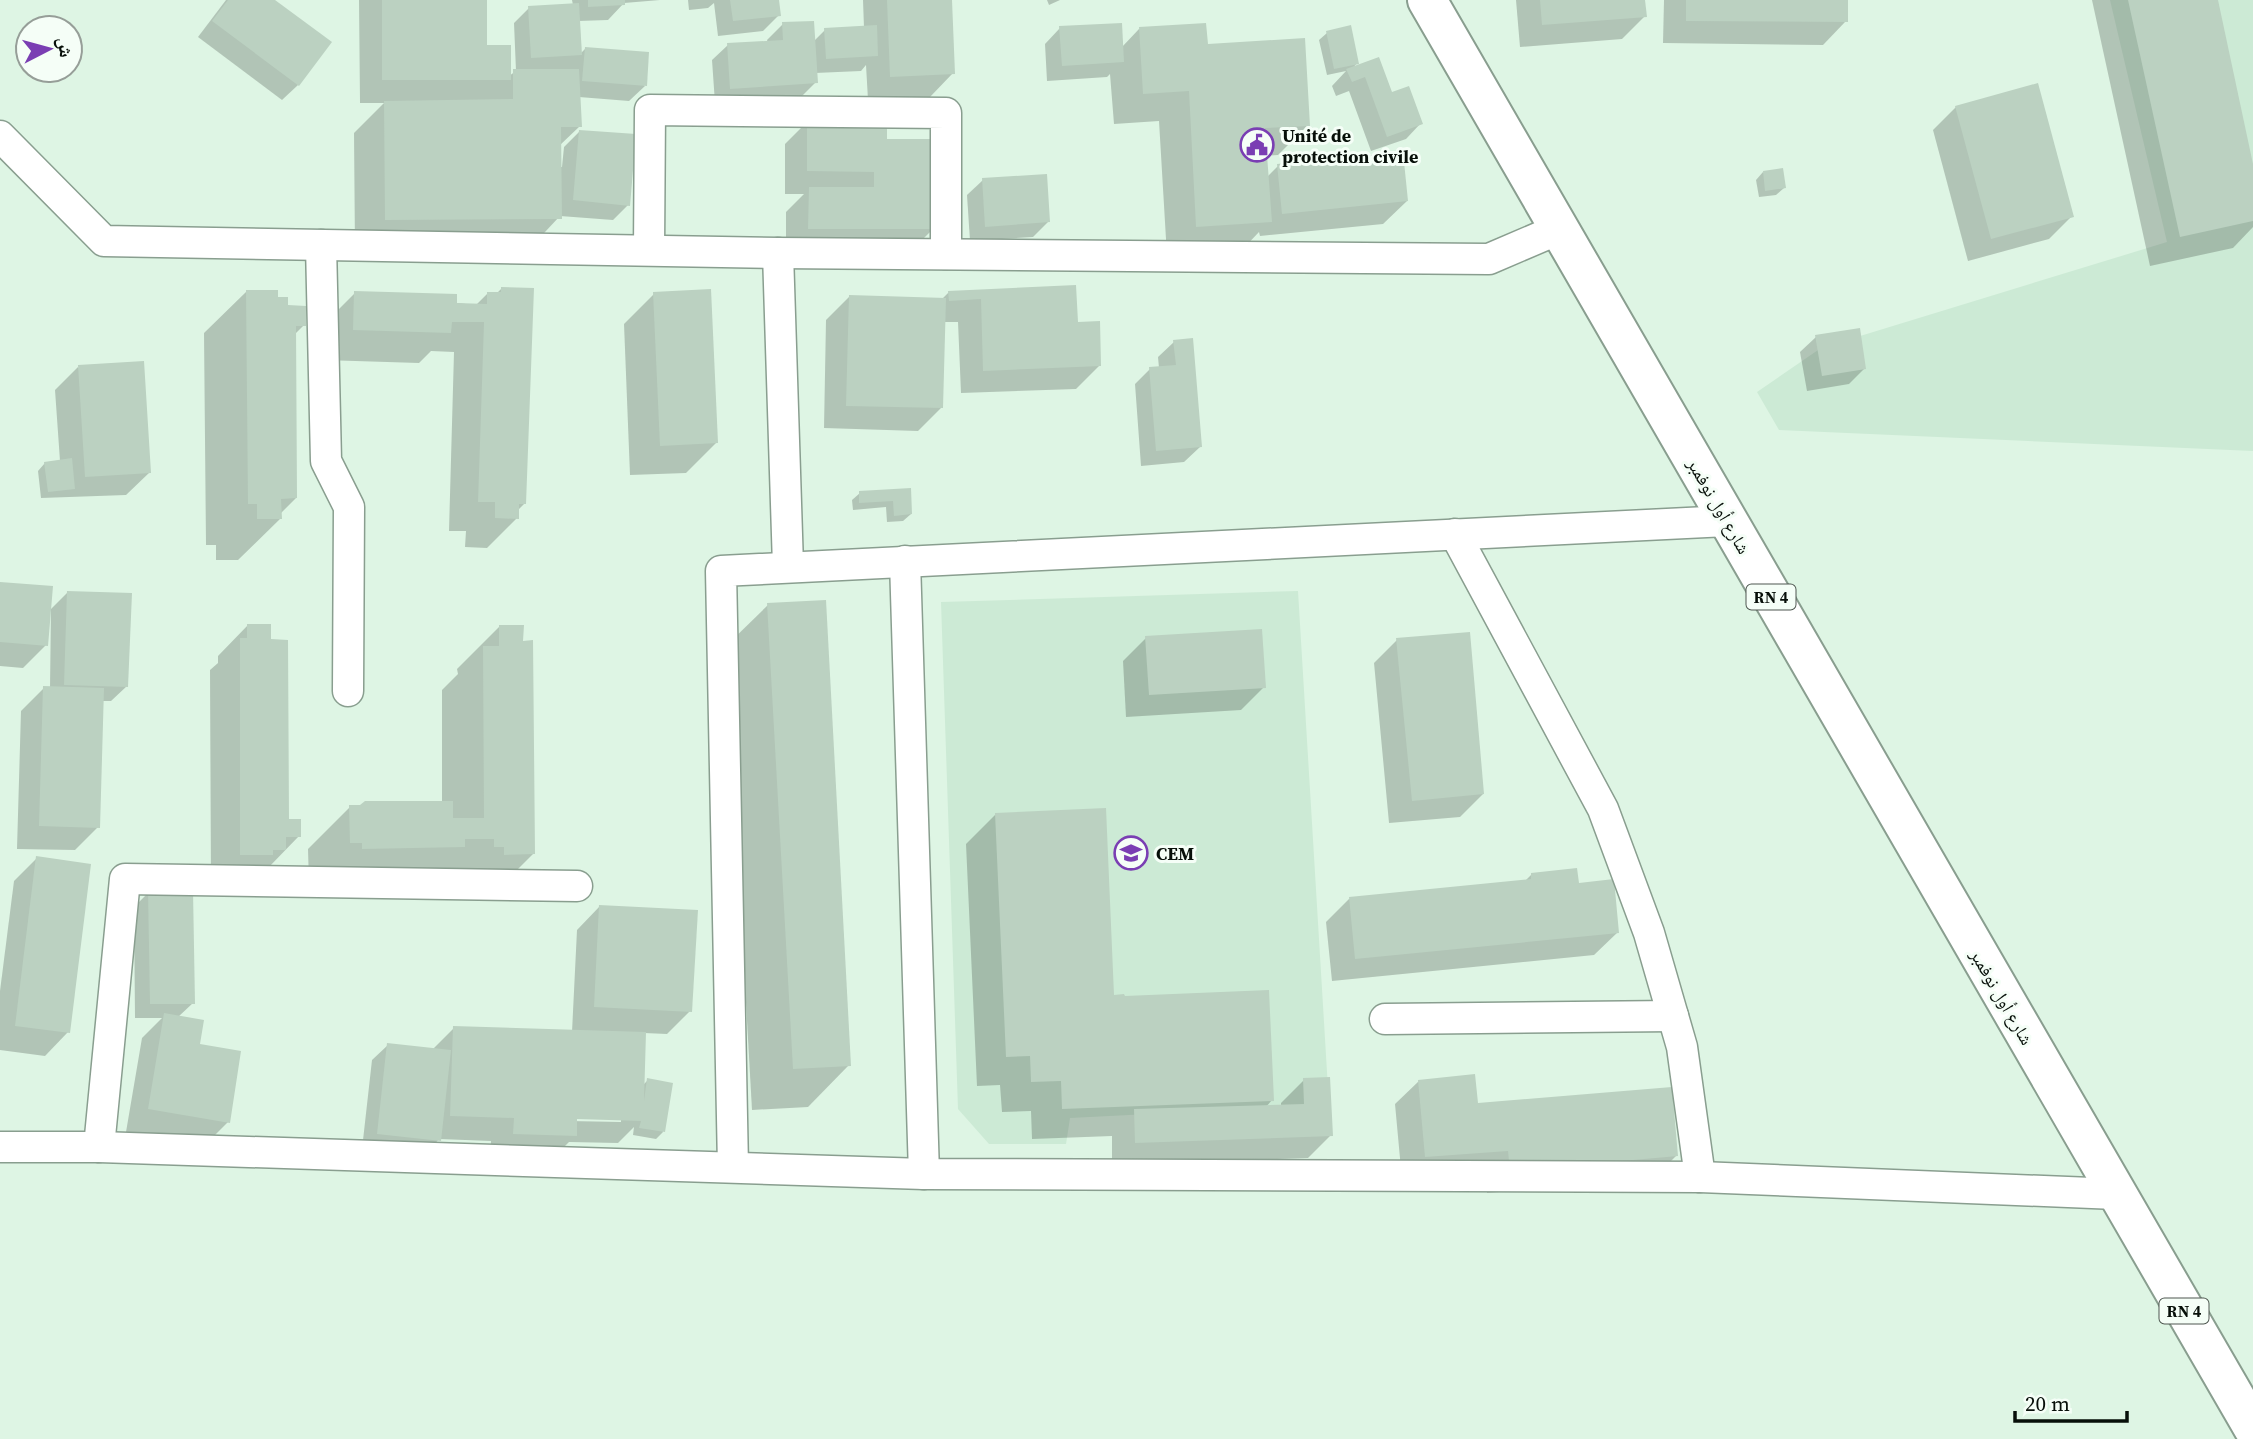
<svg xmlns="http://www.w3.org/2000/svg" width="2253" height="1439" font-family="'Source Serif 4','Noto Naskh Arabic',serif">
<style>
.built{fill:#ccead5}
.shadow{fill:#0003;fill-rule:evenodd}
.building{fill:#bbd1c1}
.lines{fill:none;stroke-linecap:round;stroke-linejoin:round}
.minor-casing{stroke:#899e8f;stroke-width:33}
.primary-casing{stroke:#899e8f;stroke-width:42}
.minor{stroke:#fff;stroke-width:30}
.primary{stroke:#fff;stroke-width:38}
.labels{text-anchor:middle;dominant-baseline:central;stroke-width:6;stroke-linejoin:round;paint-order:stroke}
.shield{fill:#f5fef7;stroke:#4e5750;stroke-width:2}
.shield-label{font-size:16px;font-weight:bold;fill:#070f09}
.poi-label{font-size:18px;font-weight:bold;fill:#070f09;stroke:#f5fef7;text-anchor:start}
.street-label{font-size:18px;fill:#070f09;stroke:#f5fef7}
</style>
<rect width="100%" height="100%" fill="#def5e4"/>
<g class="built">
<polygon points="2110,0 2253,0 2253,451 1779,430 1757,392 1821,348 2167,242"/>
<polygon points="1298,591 1329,1105 1070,1118 1066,1144 989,1144 958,1109 941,602"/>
</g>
<g class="shadow">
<polygon points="226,0 272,0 298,85 282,100 198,37"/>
<polygon points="359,0 485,0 485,47 509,76 516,71 514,23 529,8 573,5 572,0 660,0 624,3 608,20 578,21 580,54 586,48 645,86 629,101 579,97 580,126 559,146 560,167 562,167 564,147 579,132 628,205 613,220 560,216 530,248 355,250 354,133 384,103 360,103"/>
<polygon points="688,0 777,0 779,15 763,31 718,36 714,3 708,8 689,10"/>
<polygon points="863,0 950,0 953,73 930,97 868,100 866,65 861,71 815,73 816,82 800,98 715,103 712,60 728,45 768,43 767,40 783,24 813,42 825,30 864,28"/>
<polygon points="1047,0 1060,0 1049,5"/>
<polygon points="1516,0 1644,0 1645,16 1622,39 1520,47"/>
<polygon points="1664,0 1847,0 1846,21 1823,45 1663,43"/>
<polygon points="2092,0 2216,0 2253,172 2253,227 2233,248 2150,266"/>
<polygon points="1060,28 1122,47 1139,29 1206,45 1308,125 1278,155 1265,156 1267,177 1278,166 1407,201 1383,224 1260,236 1259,232 1240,252 1167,256 1159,121 1114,124 1110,74 1107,77 1047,81 1045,44"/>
<polygon points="1327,33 1357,63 1352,69 1378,59 1391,94 1421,123 1406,139 1371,151 1349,91 1336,96 1332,86 1346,71 1327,75 1319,40"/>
<polygon points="1956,107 2072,216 2049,239 1968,261 1933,130"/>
<polygon points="808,121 886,141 933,229 910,252 786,251 786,212 804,194 785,194 785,144"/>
<polygon points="1763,172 1784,188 1776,195 1759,197 1756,180"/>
<polygon points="983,180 1048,222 1033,237 970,241 967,195"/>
<polygon points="1074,287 1076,324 1100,365 1076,389 961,393 958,322 943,322 941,408 918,431 824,428 826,320 849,297 942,299 949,292"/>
<polygon points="502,288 525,503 517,511 517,518 487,548 465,547 466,531 449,531 454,352 431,351 419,363 323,360 325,323 355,293 476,305 488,293 497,293"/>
<polygon points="246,292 277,299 304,325 294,335 296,498 280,514 280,519 238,560 216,560 216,545 206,545 204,333"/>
<polygon points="654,294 716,443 686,473 630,475 624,324"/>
<polygon points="1816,337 1865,368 1849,384 1807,391 1800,352"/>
<polygon points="1174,342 1200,447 1184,462 1141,466 1135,384 1150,369 1159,368 1158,357"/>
<polygon points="78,367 150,472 126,495 41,498 38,471 45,463 60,461 55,390"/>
<polygon points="909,490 911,514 903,521 887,522 886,507 853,510 852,500 860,493"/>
<polygon points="0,584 46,645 23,668 0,666"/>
<polygon points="68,592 127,686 111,701 102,701 98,827 75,850 17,849 21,711 44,688 50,688 51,609"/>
<polygon points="768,605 849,1065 808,1107 752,1110 726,646"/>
<polygon points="248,625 287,821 299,836 269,867 211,885 210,670 218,663 218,656"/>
<polygon points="499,627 522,643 533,854 491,896 309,884 308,849 350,807 442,802 442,690 458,674 457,669"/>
<polygon points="1146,638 1264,687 1241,710 1126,717 1123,661"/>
<polygon points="1397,640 1483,794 1460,817 1389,823 1374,663"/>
<polygon points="996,814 1113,997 1272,1100 1266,1107 1281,1106 1281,1103 1304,1080 1331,1135 1308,1158 1112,1165 1112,1136 1032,1139 1031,1111 1002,1112 1000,1085 977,1086 966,844"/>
<polygon points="37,858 68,1032 45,1056 0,1050 0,991 14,881"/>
<polygon points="1532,874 1577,885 1618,932 1594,955 1332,981 1326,922 1349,899 1524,882"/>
<polygon points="149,892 193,1003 178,1017 198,1046 228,1122 205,1145 126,1132 142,1038 162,1018 135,1018 134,907"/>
<path d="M 600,906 L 690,1011 L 667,1034 L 644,1033 L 642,1086 L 648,1080 L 663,1132 L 656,1139 L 633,1135 L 634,1127 L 618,1143 L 569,1142 L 552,1159 L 490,1157 L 491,1141 L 439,1139 L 424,1156 L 362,1149 L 372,1060 L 388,1045 L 432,1050 L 454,1028 L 572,1032 L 577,930 ZM 569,1117 L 621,1118 L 621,1122 L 569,1121 Z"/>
<polygon points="1419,1081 1476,1105 1676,1156 1653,1179 1487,1193 1485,1173 1402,1180 1395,1104"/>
</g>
<g class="building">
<polygon points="228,0 275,0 332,42 299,86 212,21"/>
<polygon points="382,0 487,0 487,45 511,45 511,80 382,80"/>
<polygon points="588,0 625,0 625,5 588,7"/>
<polygon points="730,0 779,0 781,16 733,21"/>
<polygon points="887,0 952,0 955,74 890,77"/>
<polygon points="1540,0 1645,0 1647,17 1542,25"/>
<polygon points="1686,0 1848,0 1848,22 1686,21"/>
<polygon points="2128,0 2218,0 2253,164 2253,221 2180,237"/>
<polygon points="579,3 582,55 531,58 528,6"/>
<polygon points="814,21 818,83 730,89 727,43 783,40 782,22"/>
<polygon points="1122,23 1124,62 1062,66 1059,26"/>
<polygon points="1206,23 1208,44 1305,38 1310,126 1265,128 1272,222 1196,227 1189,91 1143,94 1139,27"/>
<polygon points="877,25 878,56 826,59 824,28"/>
<polygon points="1351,25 1359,64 1334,69 1326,31"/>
<polygon points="585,47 649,52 647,86 582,81"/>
<polygon points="1379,57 1392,92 1409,86 1423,124 1387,137 1365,77 1352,82 1346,69"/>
<polygon points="513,69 579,69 582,127 561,127 562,219 385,220 384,101 513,99"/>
<polygon points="2038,83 2074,217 1991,239 1955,106"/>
<polygon points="807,119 887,120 887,139 935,139 935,229 808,229 809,187 874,187 874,172 807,171"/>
<polygon points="579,130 636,134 630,206 573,200"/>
<polygon points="1403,152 1408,201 1282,214 1277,164"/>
<polygon points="1783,168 1786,188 1765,191 1763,171"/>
<polygon points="1047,174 1050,222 985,227 982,178"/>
<polygon points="1076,285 1078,322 1100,321 1101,366 983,371 981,299 949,301 948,291"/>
<polygon points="501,287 534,288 526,504 519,504 519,519 495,518 495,502 478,502 484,322 452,322 451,333 353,330 354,291 457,294 457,303 487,304 487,292 501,292"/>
<polygon points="711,289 718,443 660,446 653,292"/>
<polygon points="246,290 278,290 278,297 288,297 288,305 306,306 306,326 296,326 297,498 281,499 282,519 257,519 257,504 248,504"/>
<polygon points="849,295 946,298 943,408 846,406"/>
<polygon points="1860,328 1866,369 1822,376 1815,335"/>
<polygon points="1193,338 1202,447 1156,451 1149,367 1176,365 1173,340"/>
<polygon points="144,361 151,473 85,477 78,365"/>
<polygon points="72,458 75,489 48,492 44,462"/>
<polygon points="911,488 912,514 894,516 893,501 859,503 859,491"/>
<polygon points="0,582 53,586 48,646 0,642"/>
<polygon points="67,591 132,593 128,687 64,685"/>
<polygon points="826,600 851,1066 793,1069 767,603"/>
<polygon points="247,624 271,624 271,639 288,640 289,819 301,819 301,837 286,837 286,850 273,850 273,855 240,855 240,638 247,638"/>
<polygon points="499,625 524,625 523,641 533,640 535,854 504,855 504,847 494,847 494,839 465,839 465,847 362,849 362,843 350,843 349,805 360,805 365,801 453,801 453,818 484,818 483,646 499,646"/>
<polygon points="1262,629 1266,688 1149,695 1145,636"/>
<polygon points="1470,632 1484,794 1412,801 1396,638"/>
<polygon points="43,686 104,688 100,828 39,826"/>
<polygon points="1106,808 1114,995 1124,994 1125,996 1269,990 1274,1101 1062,1109 1061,1081 1031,1082 1030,1056 1006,1057 995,813"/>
<polygon points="36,856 91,864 70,1033 15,1026"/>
<polygon points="1577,868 1579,883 1614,879 1619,933 1355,959 1349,897 1531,879 1531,873"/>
<polygon points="148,890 193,890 195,1004 150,1004"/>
<polygon points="599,905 698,910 692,1012 594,1007"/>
<polygon points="164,1013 204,1020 200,1044 241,1051 230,1123 148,1109"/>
<polygon points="453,1026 646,1032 644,1101 647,1078 673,1083 665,1132 639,1128 641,1121 577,1119 577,1136 513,1134 514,1118 450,1116"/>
<polygon points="387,1043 451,1050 441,1141 377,1134"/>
<polygon points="1475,1074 1478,1103 1672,1087 1678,1156 1510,1171 1508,1151 1425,1157 1418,1080"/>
<polygon points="1330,1077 1333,1136 1135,1143 1134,1109 1304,1104 1303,1078"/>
</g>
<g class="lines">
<defs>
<g id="minor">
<polyline points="0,136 104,241 778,253 1489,259 1559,229"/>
<polyline points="321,245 326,461 349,507 348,691"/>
<polyline points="649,250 650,110 946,113 946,254"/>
<polyline points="778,253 788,566"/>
<polyline points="1455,534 1603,809 1649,933 1682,1047 1700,1177"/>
<polyline points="905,561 924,1174"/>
<polyline points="1385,1019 1673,1016"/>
<polyline points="0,1147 99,1147 924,1174 1700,1177 2116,1194"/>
<polyline points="99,1147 125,879 577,886"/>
<polyline points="733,1167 721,571 1727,521"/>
</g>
<polyline id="primary" points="1427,0 2253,1428"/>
</defs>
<use href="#minor" class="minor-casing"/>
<use href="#primary" class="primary-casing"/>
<use href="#minor" class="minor"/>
<use href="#primary" class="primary"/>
</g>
<defs>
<symbol id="civic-ring" viewBox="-11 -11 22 22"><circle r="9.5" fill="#f5fef7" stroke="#7a3eb3" stroke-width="1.5"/><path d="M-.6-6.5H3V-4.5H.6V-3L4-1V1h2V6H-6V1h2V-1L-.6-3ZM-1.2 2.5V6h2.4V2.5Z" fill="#7a3eb3"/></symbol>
<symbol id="school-ring" viewBox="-11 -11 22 22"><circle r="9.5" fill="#f5fef7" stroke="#7a3eb3" stroke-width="1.5"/><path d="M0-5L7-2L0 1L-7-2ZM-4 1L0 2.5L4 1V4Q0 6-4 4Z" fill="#7a3eb3"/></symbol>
</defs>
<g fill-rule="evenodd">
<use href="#civic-ring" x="1238" y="126" width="38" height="38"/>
<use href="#school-ring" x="1112" y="834" width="38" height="38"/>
</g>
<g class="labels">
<g class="shield">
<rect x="1746.5" y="584.5" width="49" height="25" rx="5"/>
<rect x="2159.5" y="1298.5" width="49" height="25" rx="5"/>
</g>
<g class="shield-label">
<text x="1771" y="597">RN 4</text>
<text x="2184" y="1311">RN 4</text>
</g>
<g class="poi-label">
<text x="1282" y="135">Unité de<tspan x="1282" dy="21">protection civile</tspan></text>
<text x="1156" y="853">CEM</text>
</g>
<g class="street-label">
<text transform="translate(1719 506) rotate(60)">شارع أول نوفمبر</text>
<text transform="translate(2002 997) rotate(60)">شارع أول نوفمبر</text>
</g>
</g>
<g transform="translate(49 49) rotate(84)"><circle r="33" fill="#f5fef7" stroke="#969e98" stroke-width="2"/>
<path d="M0-5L12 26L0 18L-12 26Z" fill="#7a3eb3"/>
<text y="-10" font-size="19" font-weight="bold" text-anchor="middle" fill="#070f09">ش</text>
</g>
<path d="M2015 1411v10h112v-10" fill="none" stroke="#070f09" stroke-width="3.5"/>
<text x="2025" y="1411" font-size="21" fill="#070f09" stroke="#f5fef7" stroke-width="5" paint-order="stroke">20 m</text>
</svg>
